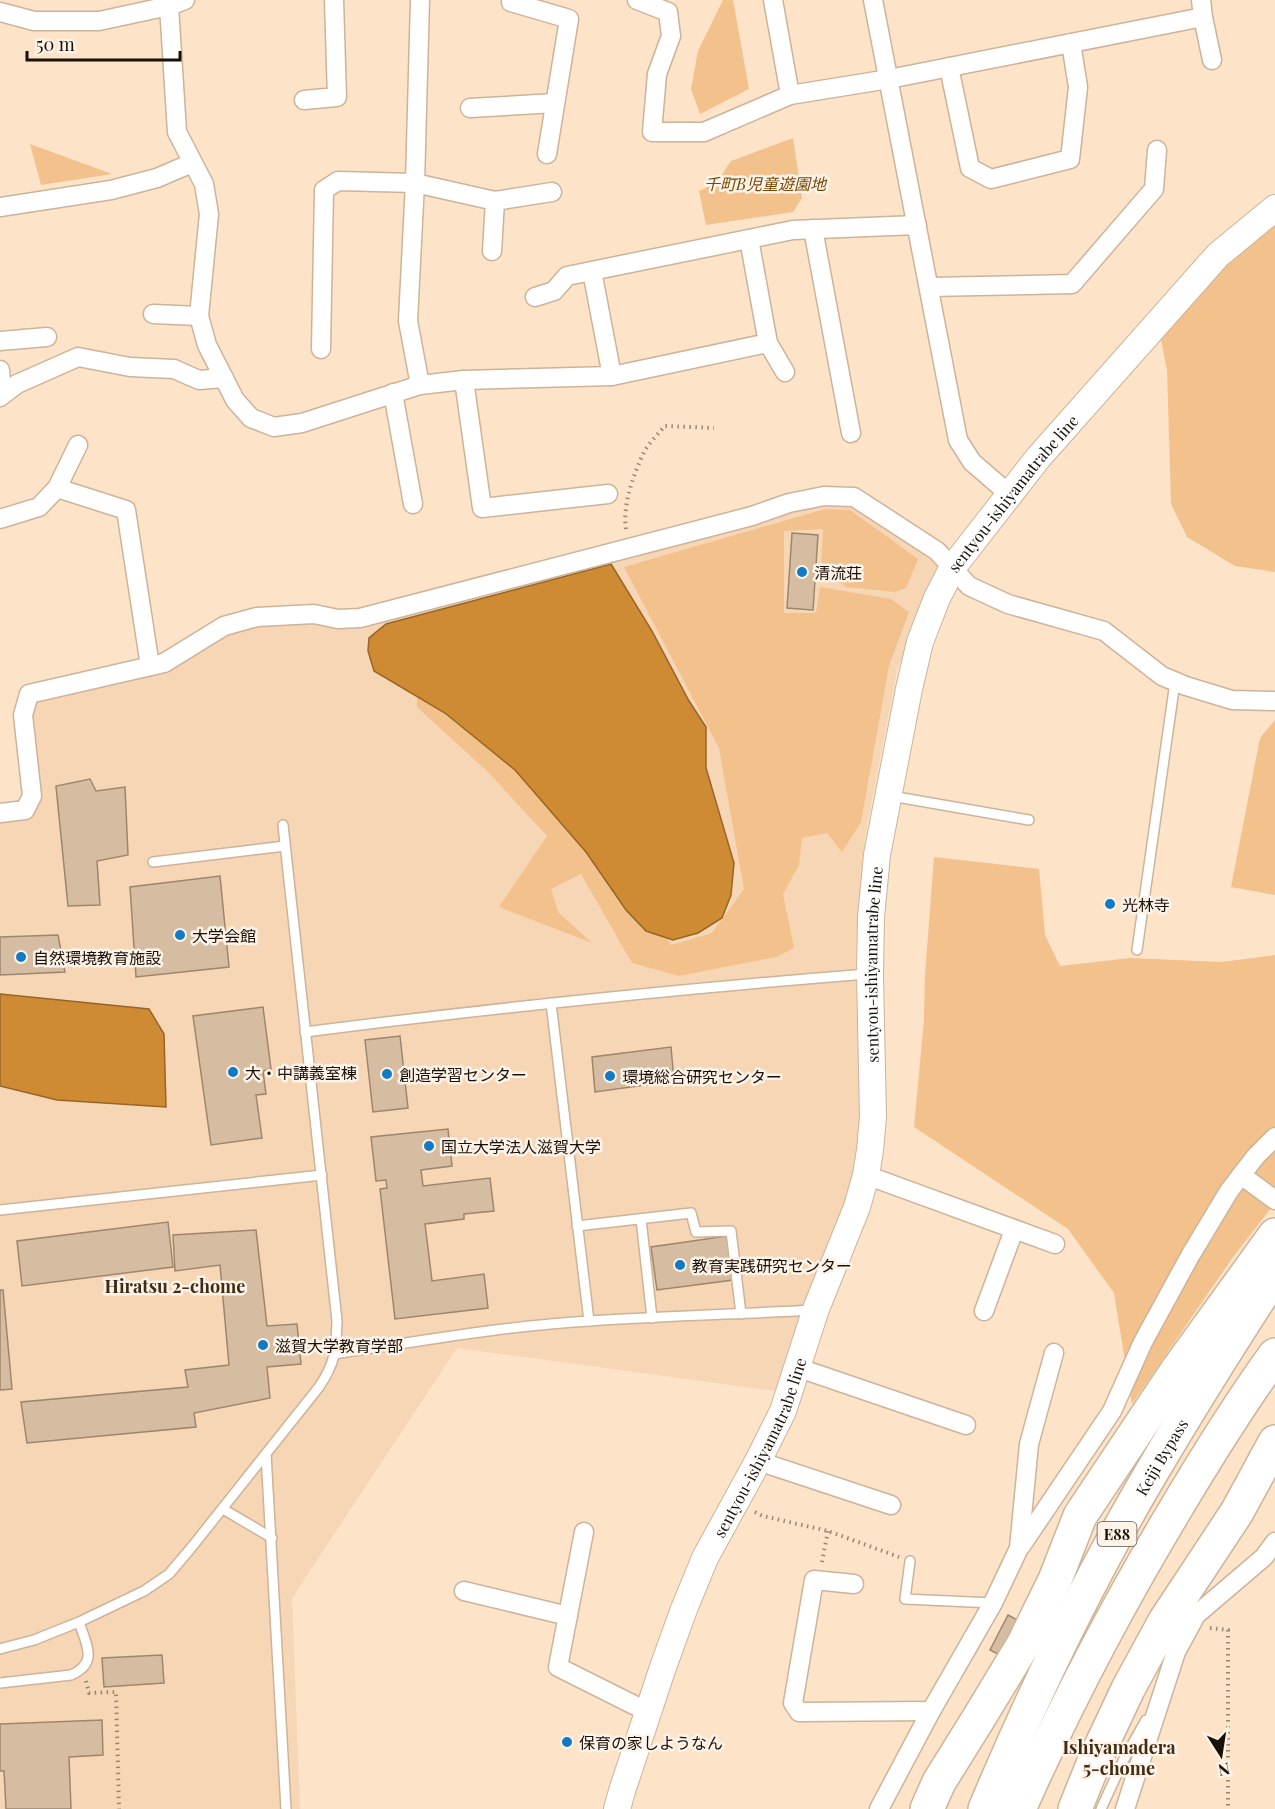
<svg xmlns="http://www.w3.org/2000/svg" width="1275" height="1809" font-family="'Playfair Display','Noto Sans JP',serif">
<style>
.built{fill:#f6d6b5}
.green{fill:#f3c18c}
.water{fill:#cf8a34;stroke:#986526;stroke-width:1.5}
.building{fill:#d6bda2;stroke:#9e866d;stroke-width:1.5}
.lines{fill:none;stroke-linecap:round;stroke-linejoin:round}
.service-casing{stroke:#cdb399;stroke-width:12}
.minor-casing{stroke:#cdb399;stroke-width:21}
.secondary-casing{stroke:#cdb399;stroke-width:28}
.motorway-casing{stroke:#cdb399;stroke-width:36}
.path{stroke:#998672;stroke-width:4;stroke-dasharray:1.5 4.5;stroke-linecap:butt}
.service{stroke:#fff;stroke-width:9}
.minor{stroke:#fff;stroke-width:18}
.secondary{stroke:#fff;stroke-width:26}
.motorway{stroke:#fff;stroke-width:33}
.poi-dot{fill:#1279c4;stroke:#fef3e8;stroke-width:2}
.labels{text-anchor:middle;dominant-baseline:central;stroke-width:5;stroke-linejoin:round;paint-order:stroke}
.shield{fill:#fef3e8;stroke:#5e544a;stroke-width:1.5}
.shield-label{font-size:15px;font-weight:bold;fill:#191007}
.park-label{font-size:16px;font-style:italic;fill:#774906;stroke:#fef3e8}
.street-label{font-size:16px;fill:#191007;stroke:#fef3e8}
.poi-label{font-size:16px;fill:#191007;stroke:#fef3e8;text-anchor:start}
.neighbourhood-label{font-size:18px;font-weight:bold;fill:#402b15;stroke:#fef3e8}
</style>
<rect width="100%" height="100%" fill="#fde3c7"/>
<polygon class="built" points="825,503 852,503 941,566 897,670 865,836 857,972 860,1115 854,1177 805,1306 776,1391 457,1348 292,1598 300,1809 0,1809 0,820 29,816 31,716 36,700 225,633 257,623 313,621"/>
<g class="green">
<polygon points="723,0 733,0 749,89 700,114 691,89 698,51"/>
<polygon points="793,138 802,198 793,212 706,225 699,191 716,183 731,161"/>
<polygon points="30,144 112,174 41,185"/>
<polygon points="1275,217 1275,572 1235,566 1187,537 1171,504 1167,370 1161,340 1211,275"/>
<polygon points="825,509 850,510 918,559 906,588 895,592 846,587 821,566 823,529 784,531 784,613 816,613 820,587 891,599 909,612 889,666 861,822 842,852 827,833 802,838 799,865 783,894 794,948 776,957 679,976 632,963 581,874 551,889 558,912 592,943 499,907 547,836 488,772 417,707 417,683 516,752 633,882 671,945 712,933 744,889 719,748 624,567"/>
<polygon points="1275,720 1275,895 1231,887 1260,738"/>
<polygon points="934,857 1039,869 1045,935 1060,966 1130,958 1222,962 1275,955 1275,1203 1233,1257 1132,1404 1114,1293 1068,1229 914,1127 924,1020 925,975"/>
</g>
<g class="water">
<polygon points="611,564 652,631 689,701 706,727 706,768 734,863 731,895 722,918 698,933 673,940 646,931 626,910 586,852 515,770 445,713 374,671 368,651 369,638 386,624"/>
<polygon points="0,994 149,1009 164,1034 166,1107 57,1100 0,1086"/>
</g>
<g class="building">
<polygon points="792,533 818,535 813,610 787,608"/>
<polygon points="90,779 96,791 125,787 128,855 97,861 100,905 68,906 56,786"/>
<polygon points="220,876 229,967 136,977 130,887"/>
<polygon points="58,935 65,972 0,975 0,937"/>
<polygon points="263,1007 271,1069 263,1071 266,1094 256,1095 262,1138 211,1145 193,1016"/>
<polygon points="400,1036 408,1108 373,1112 365,1040"/>
<polygon points="671,1047 674,1081 595,1092 592,1057"/>
<polygon points="448,1129 452,1166 421,1170 423,1186 490,1178 494,1211 464,1214 464,1219 425,1224 432,1281 484,1274 488,1308 395,1319 380,1189 387,1188 386,1180 376,1181 371,1137"/>
<polygon points="168,1222 173,1267 22,1286 17,1241"/>
<polygon points="256,1230 267,1326 297,1324 301,1364 267,1367 270,1398 194,1413 196,1427 27,1443 21,1402 188,1387 185,1370 229,1365 220,1265 175,1271 173,1235"/>
<polygon points="727,1236 733,1280 657,1290 651,1247"/>
<polygon points="0,1290 3,1290 12,1389 0,1390"/>
<polygon points="1008,1615 1041,1633 1023,1667 990,1650"/>
<polygon points="162,1655 164,1683 104,1687 102,1658"/>
<polygon points="102,1720 103,1755 69,1757 71,1809 6,1809 4,1771 0,1771 0,1724"/>
</g>
<g class="lines">
<defs>
<g id="service">
<polyline points="891,796 1029,820"/>
<polyline points="153,862 285,846"/>
<polyline points="1137,950 1175,682"/>
<polyline points="551,1003 589,1321"/>
<path d="M 305,1032 C 492,1008 679,989 867,974"/>
<polyline points="0,1210 322,1175"/>
<polyline points="641,1219 652,1318"/>
<polyline points="577,1226 691,1213 696,1232 731,1231 741,1314"/>
<path d="M 335,1354 C 420,1341 504,1326 590,1321 C 664,1316 739,1314 814,1310"/>
<polyline points="266,1454 286,1809"/>
<polyline points="223,1509 272,1538"/>
<polyline points="910,1561 905,1599 993,1603"/>
<path d="M 0,1649 L 34,1640 L 79,1622 L 144,1591 L 169,1574 L 191,1548 L 319,1387 C 336,1362 336,1349 337,1321 L 283,825"/>
<path d="M 0,1683 L 71,1675 C 99,1663 86,1644 79,1622"/>
<polyline points="1101,1809 1123,1761 1146,1720"/>
</g>
<g id="minor">
<polyline points="420,0 415,183 408,321 420,385"/>
<polyline points="511,0 511,2 569,19 547,154"/>
<polyline points="637,0 668,12 671,36 657,74 652,132 704,132 790,95 889,79 1203,17"/>
<polyline points="773,0 790,95"/>
<polyline points="873,0 958,440 972,462 1009,494"/>
<polyline points="1201,0 1203,17 1212,60"/>
<polyline points="169,6 177,132 204,184 209,214 199,316 207,345 235,400 251,418 274,427 302,423 420,385 464,380 612,376 768,343"/>
<polyline points="0,12 34,21 99,21 169,6 185,0"/>
<polyline points="949,67 970,168 991,179 1070,159 1078,87 1071,43"/>
<polyline points="304,100 337,97 334,0"/>
<polyline points="470,108 555,103"/>
<polyline points="0,207 111,190 157,178 192,163"/>
<polyline points="813,229 851,433"/>
<polyline points="749,239 768,343 785,372"/>
<polyline points="492,251 495,201"/>
<polyline points="592,271 612,376"/>
<polyline points="929,287 1072,284 1154,189 1157,150"/>
<polyline points="535,297 554,291 567,276 793,230 917,225"/>
<polyline points="153,314 199,316"/>
<polyline points="0,341 47,337"/>
<polyline points="321,349 324,190 338,181 415,183 495,201 552,192"/>
<polyline points="0,370 1,381"/>
<polyline points="464,380 482,508 608,494"/>
<polyline points="393,393 413,504"/>
<polyline points="0,397 17,384 78,357 130,367 174,369 199,380 224,378"/>
<polyline points="57,488 126,510 150,666"/>
<polyline points="0,519 39,507 57,488 78,445"/>
<polyline points="0,813 25,810 32,796 23,715 29,694 164,663 224,626 257,617 314,614 338,619 360,618 752,516 789,503 824,496 854,497 937,551 969,586 1008,604 1104,631 1162,676 1186,686 1232,700 1275,701"/>
<polyline points="866,1175 1055,1244"/>
<polyline points="1241,1175 1275,1200"/>
<polyline points="984,1311 1014,1230"/>
<polyline points="796,1367 966,1425"/>
<polyline points="758,1461 891,1505"/>
<polyline points="584,1532 558,1667 648,1712"/>
<polyline points="1021,1546 1112,1411 1143,1342 1190,1256 1229,1191 1256,1156 1275,1137"/>
<polyline points="854,1584 814,1580 793,1703 799,1712 931,1711"/>
<polyline points="464,1591 568,1616"/>
<polyline points="879,1809 931,1711 993,1603 1019,1548 1029,1444 1054,1353"/>
<polyline points="1125,1809 1176,1652 1196,1615 1264,1557 1275,1542"/>
</g>
<g id="secondary">
<path id="s1" d="M 617,1809 L 622,1791 L 662,1670 L 684,1609 L 705,1558 L 758,1461 L 783,1411 L 816,1309 L 857,1207 L 866,1175 L 870,1150 L 873,1117 L 870,974 L 871,917 L 877,855 L 909,689 L 920,642 L 937,598 L 953,567 L 1038,458 L 1218,255 L 1275,208"/>
</g>
<g id="motorway">
<polyline points="927,1809 939,1782 977,1721 1023,1645 1055,1580 1080,1516 1176,1372 1275,1235"/>
<path id="s2" d="M 985,1809 C 1033,1695 1087,1582 1150,1475 C 1190,1407 1232,1340 1275,1274"/>
<path d="M 1019,1809 C 1064,1708 1115,1610 1172,1515 C 1204,1461 1238,1406 1275,1355"/>
<polyline points="1075,1809 1096,1757 1128,1689 1165,1621 1237,1512 1275,1442"/>
</g>
</defs>
<use href="#service" class="service-casing"/>
<use href="#minor" class="minor-casing"/>
<use href="#secondary" class="secondary-casing"/>
<use href="#motorway" class="motorway-casing"/>
<g class="path">
<path d="M 626,529 C 622,506 634,473 644,452 C 649,443 658,434 665,426 L 714,428"/>
<polyline points="755,1512 763,1516 828,1531 899,1557"/>
<polyline points="822,1562 828,1531"/>
<polyline points="1210,1628 1228,1630 1228,1809"/>
<polyline points="86,1681 89,1693 116,1692 119,1809"/>
</g>
<use href="#service" class="service"/>
<use href="#minor" class="minor"/>
<use href="#secondary" class="secondary"/>
<use href="#motorway" class="motorway"/>
</g>
<g class="poi-dot">
<circle cx="802" cy="572" r="6"/>
<circle cx="1110" cy="904" r="6"/>
<circle cx="180" cy="935" r="6"/>
<circle cx="21" cy="957" r="6"/>
<circle cx="233" cy="1072" r="6"/>
<circle cx="387" cy="1074" r="6"/>
<circle cx="610" cy="1076" r="6"/>
<circle cx="429" cy="1146" r="6"/>
<circle cx="680" cy="1265" r="6"/>
<circle cx="263" cy="1345" r="6"/>
<circle cx="567" cy="1742" r="6"/>
</g>
<g class="labels">
<rect class="shield" x="1097.5" y="1522" width="39" height="24" rx="4.5"/>
<g class="shield-label">
<text x="1117" y="1534">E88</text>
</g>
<g class="park-label">
<text x="765" y="183">千町B児童遊園地</text>
</g>
<g class="street-label">
<text stroke="none"><textPath href="#s1" startOffset="1398">sentyou-ishiyamatrabe line</textPath></text>
<text stroke="none"><textPath href="#s1" startOffset="894">sentyou-ishiyamatrabe line</textPath></text>
<text stroke="none"><textPath href="#s1" startOffset="390">sentyou-ishiyamatrabe line</textPath></text>
<text stroke="none"><textPath href="#s2" startOffset="394">Keiji Bypass</textPath></text>
</g>
<g class="poi-label">
<text x="814" y="572">清流荘</text>
<text x="1122" y="904">光林寺</text>
<text x="192" y="935">大学会館</text>
<text x="33" y="957">自然環境教育施設</text>
<text x="245" y="1072">大・中講義室棟</text>
<text x="399" y="1074">創造学習センター</text>
<text x="622" y="1076">環境総合研究センター</text>
<text x="441" y="1146">国立大学法人滋賀大学</text>
<text x="692" y="1265">教育実践研究センター</text>
<text x="275" y="1345">滋賀大学教育学部</text>
<text x="579" y="1742">保育の家しようなん</text>
</g>
<g class="neighbourhood-label">
<text x="175" y="1286">Hiratsu 2-chome</text>
<text x="1119" y="1747">Ishiyamadera<tspan x="1119" dy="21">5-chome</tspan></text>
</g>
</g>
<g transform="translate(1221 1755) rotate(168)" stroke="#fef3e8" stroke-width="4.5" paint-order="stroke">
<path d="M0-4.5L10 22L0 15L-10 22Z" fill="#191007"/>
<text y="-9" font-size="16" font-weight="bold" text-anchor="middle" fill="#191007">N</text>
</g>
<path d="M27 51v9h153v-9" fill="none" stroke="#191007" stroke-width="3"/>
<text x="36" y="51" font-size="18" fill="#191007" stroke="#fef3e8" stroke-width="4.5" paint-order="stroke">50 m</text>
</svg>
